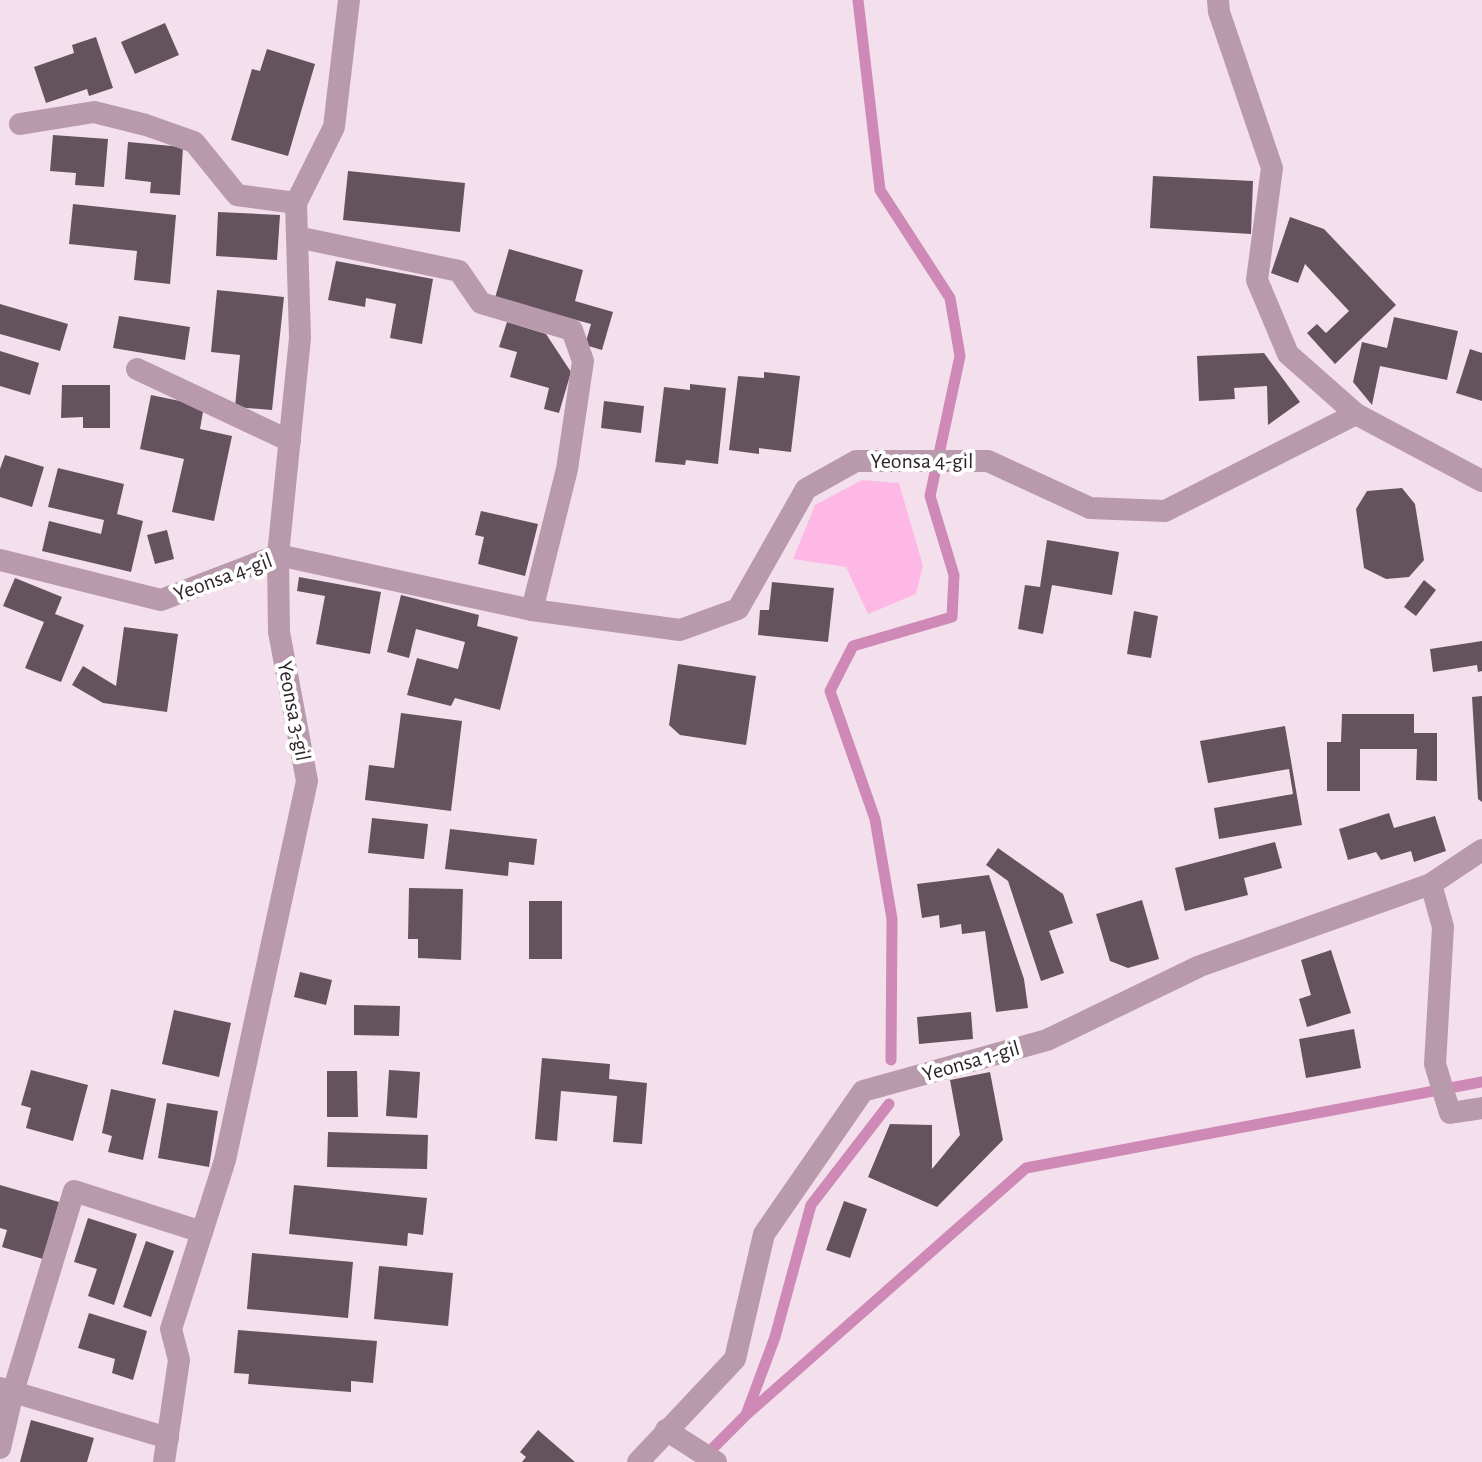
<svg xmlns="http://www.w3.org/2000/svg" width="1482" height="1462" font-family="'Alegreya Sans',sans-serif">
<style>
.green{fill:#feb8e5}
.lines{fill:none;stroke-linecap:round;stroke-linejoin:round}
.stream{stroke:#ce89b6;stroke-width:11}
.building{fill:#64535d}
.service{stroke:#b99aad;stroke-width:22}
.minor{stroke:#b99aad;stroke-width:22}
.labels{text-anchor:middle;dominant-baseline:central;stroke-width:8;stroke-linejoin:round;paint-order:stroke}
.street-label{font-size:22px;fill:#2d252a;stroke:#fff}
</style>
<rect width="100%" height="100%" fill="#f4e0ec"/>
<polygon class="green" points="862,480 899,483 923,566 916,594 868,614 846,567 793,559 815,505"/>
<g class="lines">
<g class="stream">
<polyline points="858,0 880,190 950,298 960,356 930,496 954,575 952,617 853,646 830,691 875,819 892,919 891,1060"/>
<polyline points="746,1415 775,1337 811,1205 889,1104"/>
<polyline points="705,1456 745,1416 1026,1168 1482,1082"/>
</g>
</g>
<g class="building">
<polygon points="165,23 179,55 135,74 121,42"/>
<polygon points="96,37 113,88 89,96 87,89 46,103 34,67 74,53 72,45"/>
<polygon points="267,49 315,64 288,156 231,140 252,69 260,71"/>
<polygon points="53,135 108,139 104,187 75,185 76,173 50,171"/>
<polygon points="128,142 183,147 180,195 150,193 151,182 125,179"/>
<polygon points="348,171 465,183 460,232 343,220"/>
<polygon points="1153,176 1253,181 1251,234 1150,228"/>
<polygon points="73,204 176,215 170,284 134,280 137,251 69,244"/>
<polygon points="218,212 280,215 277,260 216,256"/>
<polygon points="1290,217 1324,229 1396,305 1335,364 1307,333 1317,324 1326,333 1349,311 1305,264 1298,283 1271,273"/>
<polygon points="509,249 583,270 575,301 613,312 602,350 585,345 591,324 495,298"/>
<polygon points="336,261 433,279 422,344 390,338 396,304 366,298 365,307 328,300"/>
<polygon points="217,290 284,297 272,410 235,407 240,355 211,352"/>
<polygon points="0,304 68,324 60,351 0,334"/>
<polygon points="119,316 190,327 185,360 113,348"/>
<polygon points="1394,317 1458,331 1447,380 1380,366 1372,405 1353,382 1362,342 1387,348"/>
<polygon points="507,322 546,334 571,372 559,413 544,409 549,388 510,377 517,352 499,347"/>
<polygon points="1470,349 1482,353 1482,401 1456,393"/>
<polygon points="0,351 39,363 30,395 0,386"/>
<polygon points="1264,353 1300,402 1268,425 1267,386 1234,388 1235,399 1199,401 1197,356"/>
<polygon points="764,372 800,376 791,452 759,448 759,454 729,450 738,376 764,378"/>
<polygon points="690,384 726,388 718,464 686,460 685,465 655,462 664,387 690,390"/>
<polygon points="62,385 110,385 110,428 83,428 83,417 61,418"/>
<polygon points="151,395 204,406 200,429 232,436 214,521 172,512 184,459 140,449"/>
<polygon points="604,401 644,406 641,433 601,428"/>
<polygon points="5,455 44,467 32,507 0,497 0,469"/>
<polygon points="58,468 124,484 117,514 143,521 131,572 42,551 49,521 101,534 104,520 48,507"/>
<polygon points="1402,488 1415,504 1424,560 1409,577 1386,579 1364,568 1356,509 1367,491"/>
<polygon points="481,511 538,524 525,576 478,564 484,537 475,535"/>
<polygon points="167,530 174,559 155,564 147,535"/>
<polygon points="1047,540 1119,552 1112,595 1052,585 1043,634 1018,629 1025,585 1040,587"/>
<polygon points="299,577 381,592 370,654 316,644 325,596 297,591"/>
<polygon points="15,578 62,597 55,614 84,625 61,682 25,668 44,622 3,606"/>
<polygon points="1424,580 1436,590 1416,616 1404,607"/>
<polygon points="772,582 834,588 828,642 758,635 760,610 769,610"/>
<polygon points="401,595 479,615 477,626 518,637 500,710 455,698 451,706 407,695 417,658 458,669 465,642 416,629 409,658 387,652"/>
<polygon points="1134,611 1158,616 1151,658 1127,654"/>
<polygon points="124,627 178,634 167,712 103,703 72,685 83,666 116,686"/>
<polygon points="1482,641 1482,671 1478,672 1477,665 1433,672 1430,649"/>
<polygon points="678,664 756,676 746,745 680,735 669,725"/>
<polygon points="1482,696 1482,802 1478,799 1472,697"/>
<polygon points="401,713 462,721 451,811 365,800 369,765 394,768"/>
<polygon points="1342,714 1414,714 1414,733 1437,733 1437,781 1416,780 1417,749 1360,749 1360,791 1327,791 1327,742 1341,742"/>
<polygon points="1285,726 1302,825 1219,839 1214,808 1293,794 1289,769 1208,783 1200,741"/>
<polygon points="1389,813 1394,828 1435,816 1446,851 1414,862 1411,851 1381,860 1376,852 1348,860 1339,829"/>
<polygon points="372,818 428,824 424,859 368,853"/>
<polygon points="450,829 537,839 534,865 509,862 508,876 445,869"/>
<polygon points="1275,842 1282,868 1244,878 1248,895 1185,911 1175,868"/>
<polygon points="998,848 1063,894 1073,923 1049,931 1064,973 1041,981 1008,881 986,865"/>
<polygon points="989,875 1024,979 1028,1008 996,1012 985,931 962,934 961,924 940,928 939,915 922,918 917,884"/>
<polygon points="409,888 463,889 461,960 418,958 418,939 408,939"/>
<polygon points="1142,900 1159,959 1128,968 1110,961 1096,914"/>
<rect x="529" y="901" width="33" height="58"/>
<polygon points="1331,950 1351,1013 1307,1027 1299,999 1311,995 1301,960"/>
<polygon points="300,972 332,980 326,1005 294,997"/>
<polygon points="354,1005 400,1006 399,1036 354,1035"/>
<polygon points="174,1010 231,1023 219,1077 162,1064"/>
<polygon points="971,1012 973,1039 919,1044 917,1017"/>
<polygon points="1354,1029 1361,1068 1306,1078 1299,1039"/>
<polygon points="542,1058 610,1064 609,1079 647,1083 642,1144 613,1142 617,1096 561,1091 557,1141 535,1139"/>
<polygon points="31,1070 88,1085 73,1141 26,1128 31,1108 21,1105"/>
<polygon points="389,1070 420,1072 417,1118 386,1116"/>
<polygon points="327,1071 357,1071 358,1117 327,1117"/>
<polygon points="990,1072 1003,1140 937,1207 868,1177 890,1124 932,1125 932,1169 960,1135 950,1080"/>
<polygon points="111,1089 156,1099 143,1160 108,1152 112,1136 102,1133"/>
<polygon points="167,1103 218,1111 209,1167 158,1158"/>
<polygon points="328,1132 428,1135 427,1169 327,1167"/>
<polygon points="0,1185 59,1202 43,1259 2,1247 7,1230 0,1228"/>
<polygon points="294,1185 427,1198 423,1235 408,1233 407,1246 289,1234"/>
<polygon points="844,1201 867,1209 850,1258 826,1250"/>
<polygon points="88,1218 137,1234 114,1305 88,1296 97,1269 74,1262"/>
<polygon points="146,1241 174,1251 151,1317 123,1307"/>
<polygon points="252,1253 353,1262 348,1318 247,1309"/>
<polygon points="379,1266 453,1273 448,1326 374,1319"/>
<polygon points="89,1313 147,1331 133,1380 112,1373 115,1359 78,1348"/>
<polygon points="238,1330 377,1341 373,1383 351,1381 351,1392 248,1384 249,1374 234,1373"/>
<polygon points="31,1420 94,1438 87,1462 20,1462"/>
<polygon points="538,1430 575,1462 522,1462 526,1457 520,1452"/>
</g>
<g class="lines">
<g class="service">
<polyline points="20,124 94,112 146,125 194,142 237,195 296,203"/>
<polyline points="297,237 459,271 481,303 572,330 583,361 567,469 532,610"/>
<polyline points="137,369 290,441"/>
<polyline points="1356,414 1482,481"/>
<polyline points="1431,884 1443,927 1435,1064 1450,1113 1482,1108"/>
<polyline points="0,1388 168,1438"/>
<polyline points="666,1430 716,1462"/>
<polyline points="0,1448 13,1392 74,1191 202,1232"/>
</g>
<g class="minor">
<polyline points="0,560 161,600 278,555 532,610 680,630 738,609 806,489 856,461 988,461 1090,508 1165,511 1356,414 1288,354 1257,280 1272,168 1219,12 1218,0"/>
<polyline points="164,1462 179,1360 171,1329 225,1160 307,781 279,632 278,555 300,338 296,203 334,127 349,0"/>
<polyline points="638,1462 735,1359 764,1234 863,1091 1047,1040 1200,966 1431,884 1482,850"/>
</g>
</g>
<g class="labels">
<g class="street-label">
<text x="922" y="461">Yeonsa 4-gil</text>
<text transform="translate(223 577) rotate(-20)">Yeonsa 4-gil</text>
<text transform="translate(294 711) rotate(79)">Yeonsa 3-gil</text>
<text transform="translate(971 1061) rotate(-16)">Yeonsa 1-gil</text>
</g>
</g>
</svg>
